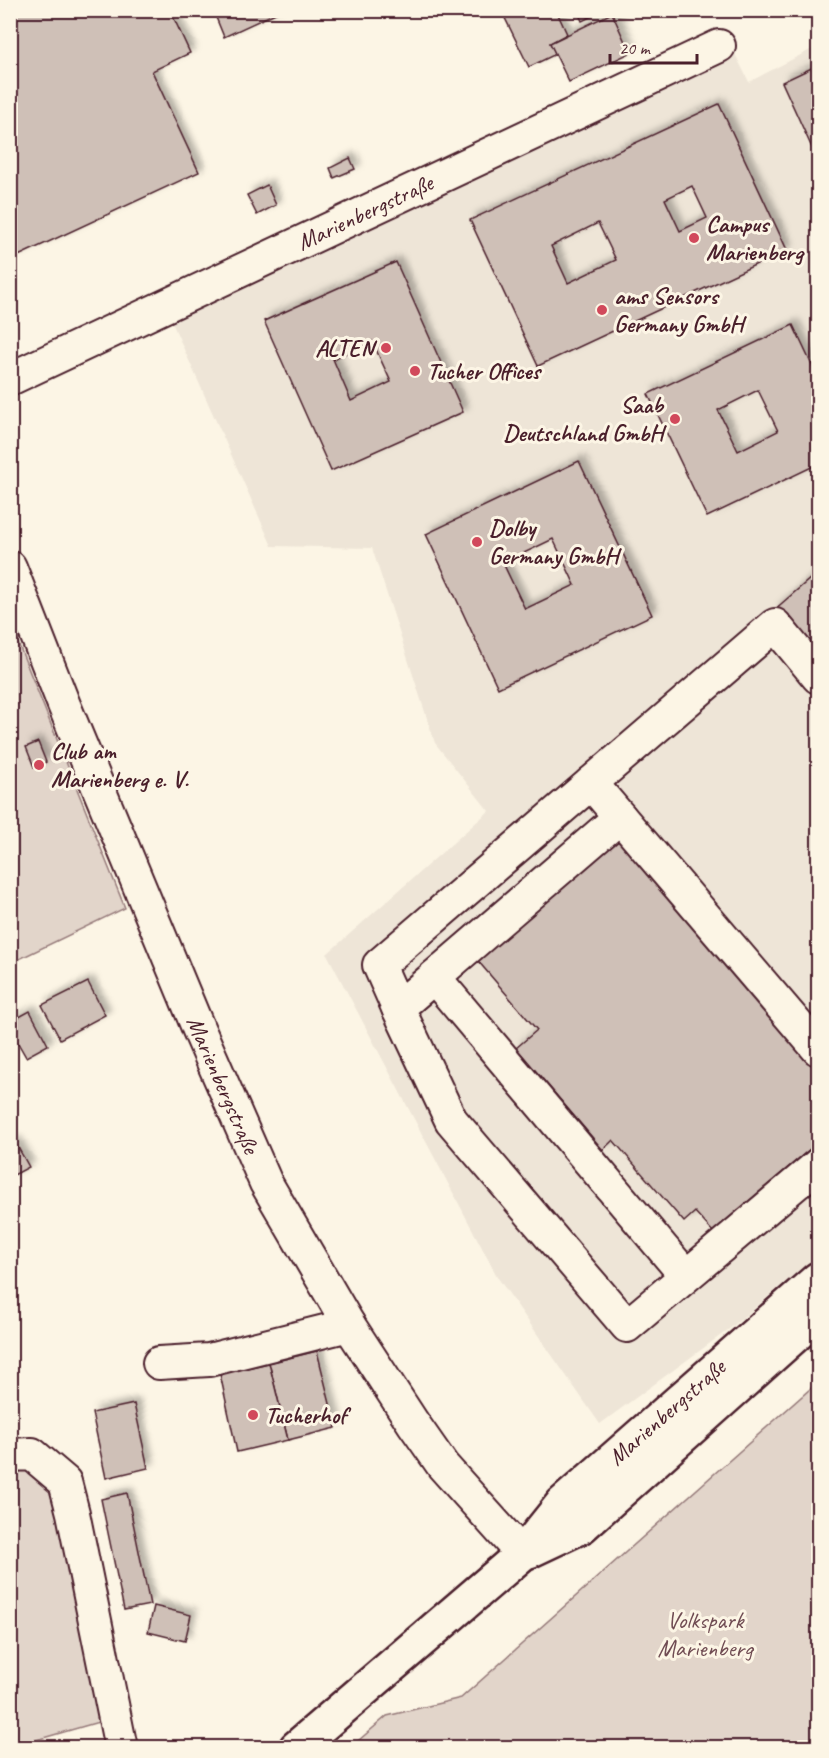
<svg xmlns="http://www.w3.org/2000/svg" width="829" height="1758" font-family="Caveat,sans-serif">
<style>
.built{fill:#eee5d7}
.green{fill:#e2d5ca;stroke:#967a7a;stroke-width:1.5}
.building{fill:#cfc0b7;stroke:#4a1f2b;stroke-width:1.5;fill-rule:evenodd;filter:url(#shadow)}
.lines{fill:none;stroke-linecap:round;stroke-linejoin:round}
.minor-casing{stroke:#4a1f2b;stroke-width:36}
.major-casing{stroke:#4a1f2b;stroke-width:38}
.minor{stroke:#fcf5e5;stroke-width:32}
.major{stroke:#fcf5e5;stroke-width:33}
.poi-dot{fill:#d1495b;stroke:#fcf5e5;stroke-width:2}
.labels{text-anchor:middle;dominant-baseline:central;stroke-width:6;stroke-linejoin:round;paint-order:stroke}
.street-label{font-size:24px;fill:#4a1f2b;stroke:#fcf5e5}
.poi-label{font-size:24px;font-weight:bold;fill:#4a1f2b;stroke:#fcf5e5;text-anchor:start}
.park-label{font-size:24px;fill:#704c53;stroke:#fcf5e5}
</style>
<defs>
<filter id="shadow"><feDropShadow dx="5.5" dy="-5.5" stdDeviation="3" flood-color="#0004"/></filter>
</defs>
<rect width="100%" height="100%" fill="#fcf5e5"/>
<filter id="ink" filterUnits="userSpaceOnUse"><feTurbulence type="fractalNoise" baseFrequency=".0167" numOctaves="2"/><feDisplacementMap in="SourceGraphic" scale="12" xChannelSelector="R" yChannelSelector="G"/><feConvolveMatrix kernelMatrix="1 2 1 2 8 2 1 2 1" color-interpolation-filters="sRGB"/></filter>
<g filter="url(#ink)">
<polygon class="built" points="818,46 818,1254 732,1327 600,1424 498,1278 327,954 489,811 435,743 372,548 272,546 170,318 732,48 749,82"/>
<g class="green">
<polygon points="10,623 125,908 11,963 10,963"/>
<polygon points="818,1382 818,1747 351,1747 387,1716 461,1698"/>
<polygon points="11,1468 53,1470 109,1719 12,1747 11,1748"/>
</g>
<g class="building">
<polygon points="10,10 170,10 190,53 152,71 199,172 14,258 10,251"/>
<polygon points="213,10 282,10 224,37"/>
<polygon points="511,10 556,10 567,34 550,43 556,54 529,67 503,14"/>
<polygon points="577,10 603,10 603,11 582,21"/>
<polygon points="612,13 630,53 569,82 550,43"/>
<polygon points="818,65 818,161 782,82"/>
<path d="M 719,104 L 787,250 L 538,366 L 470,220 ZM 692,186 L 707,218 L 680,231 L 665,199 ZM 598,223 L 616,260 L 568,283 L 551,246 Z"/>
<polygon points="350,158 355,169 334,178 330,168"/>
<polygon points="267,185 276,205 257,215 247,195"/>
<path d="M 396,262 L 463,412 L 331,471 L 264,321 ZM 372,341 L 391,382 L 351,401 L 333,359 Z"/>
<path d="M 793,325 L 818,378 L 818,464 L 707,517 L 648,394 ZM 758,390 L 778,431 L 738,451 L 718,410 Z"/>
<path d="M 579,461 L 652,615 L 498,688 L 426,534 ZM 553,539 L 575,585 L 525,609 L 503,563 Z"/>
<polygon points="818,572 818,663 774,610"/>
<polygon points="38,742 46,762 34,767 26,747"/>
<polygon points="614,832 818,1071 818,1109 813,1114 818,1121 818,1142 713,1232 695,1212 684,1222 613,1140 603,1150 516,1048 537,1030 472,954"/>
<polygon points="88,982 105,1015 60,1039 42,1005"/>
<polygon points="30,1011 48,1045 26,1057 10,1029 10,1022"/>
<polygon points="15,1142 29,1167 10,1177 10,1145"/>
<polygon points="317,1351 336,1428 288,1440 269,1363"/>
<polygon points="269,1363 288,1440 237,1452 220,1374"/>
<polygon points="134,1404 148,1468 106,1478 92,1413"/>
<polygon points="127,1493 150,1605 124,1610 101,1499"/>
<polygon points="154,1606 191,1615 185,1641 148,1632"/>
</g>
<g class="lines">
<defs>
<g id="minor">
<path id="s1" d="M 10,379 L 719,46"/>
<path id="s2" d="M 10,567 L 64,705 L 199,1030 L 266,1183 L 349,1325 L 413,1423 L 443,1466 L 522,1554"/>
<polyline points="591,783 818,1049"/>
<polyline points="434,977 620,817"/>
<polyline points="398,1008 379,965 775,625 818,677"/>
<polyline points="686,1276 434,977 398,1008 451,1120 627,1326 818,1165"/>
<polyline points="159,1363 209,1360 349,1325"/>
<polyline points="10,1455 32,1454 65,1482 73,1513 121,1748"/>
</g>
<g id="major">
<polyline points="529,1551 582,1526 818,1315"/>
<path id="s3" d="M 296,1748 L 522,1554 L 562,1504 L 818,1279"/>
</g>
</defs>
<use href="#minor" class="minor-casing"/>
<use href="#major" class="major-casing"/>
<use href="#minor" class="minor"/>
<use href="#major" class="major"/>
</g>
</g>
<g class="poi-dot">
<circle cx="694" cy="238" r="6"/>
<circle cx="602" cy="310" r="6"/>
<circle cx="386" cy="348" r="6"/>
<circle cx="415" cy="371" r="6"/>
<circle cx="675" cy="419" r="6"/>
<circle cx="477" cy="542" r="6"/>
<circle cx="39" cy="765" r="6"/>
<circle cx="253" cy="1415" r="6"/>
</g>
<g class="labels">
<g class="street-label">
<text stroke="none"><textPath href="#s1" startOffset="392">Marienbergstraße</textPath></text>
<text stroke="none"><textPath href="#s2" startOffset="560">Marienbergstraße</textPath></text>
<text stroke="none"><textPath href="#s3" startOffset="501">Marienbergstraße</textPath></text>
</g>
<g class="poi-label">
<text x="706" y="224">Campus<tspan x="706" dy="28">Marienberg</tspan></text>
<text x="614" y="296">ams Sensors<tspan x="614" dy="28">Germany GmbH</tspan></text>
<text x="374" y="348" text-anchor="end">ALTEN</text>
<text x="427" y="371">Tucher Offices</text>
<text x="663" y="405" text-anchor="end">Saab<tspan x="663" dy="28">Deutschland GmbH</tspan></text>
<text x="489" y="528">Dolby<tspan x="489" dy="28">Germany GmbH</tspan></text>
<text x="51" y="751">Club am<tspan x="51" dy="28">Marienberg e. V.</tspan></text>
<text x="265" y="1415">Tucherhof</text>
</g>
<g class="park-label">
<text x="705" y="1620">Volkspark<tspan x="705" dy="28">Marienberg</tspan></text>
</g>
</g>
<rect width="829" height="1758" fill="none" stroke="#fcf5e5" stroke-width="36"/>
<rect x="18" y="18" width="793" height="1722" fill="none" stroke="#4a1f2b" stroke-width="2" filter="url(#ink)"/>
<path d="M610 54v9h87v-9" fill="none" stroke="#4a1f2b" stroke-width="3"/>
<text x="619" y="54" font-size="18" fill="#4a1f2b" stroke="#fcf5e5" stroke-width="4.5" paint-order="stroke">20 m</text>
</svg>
